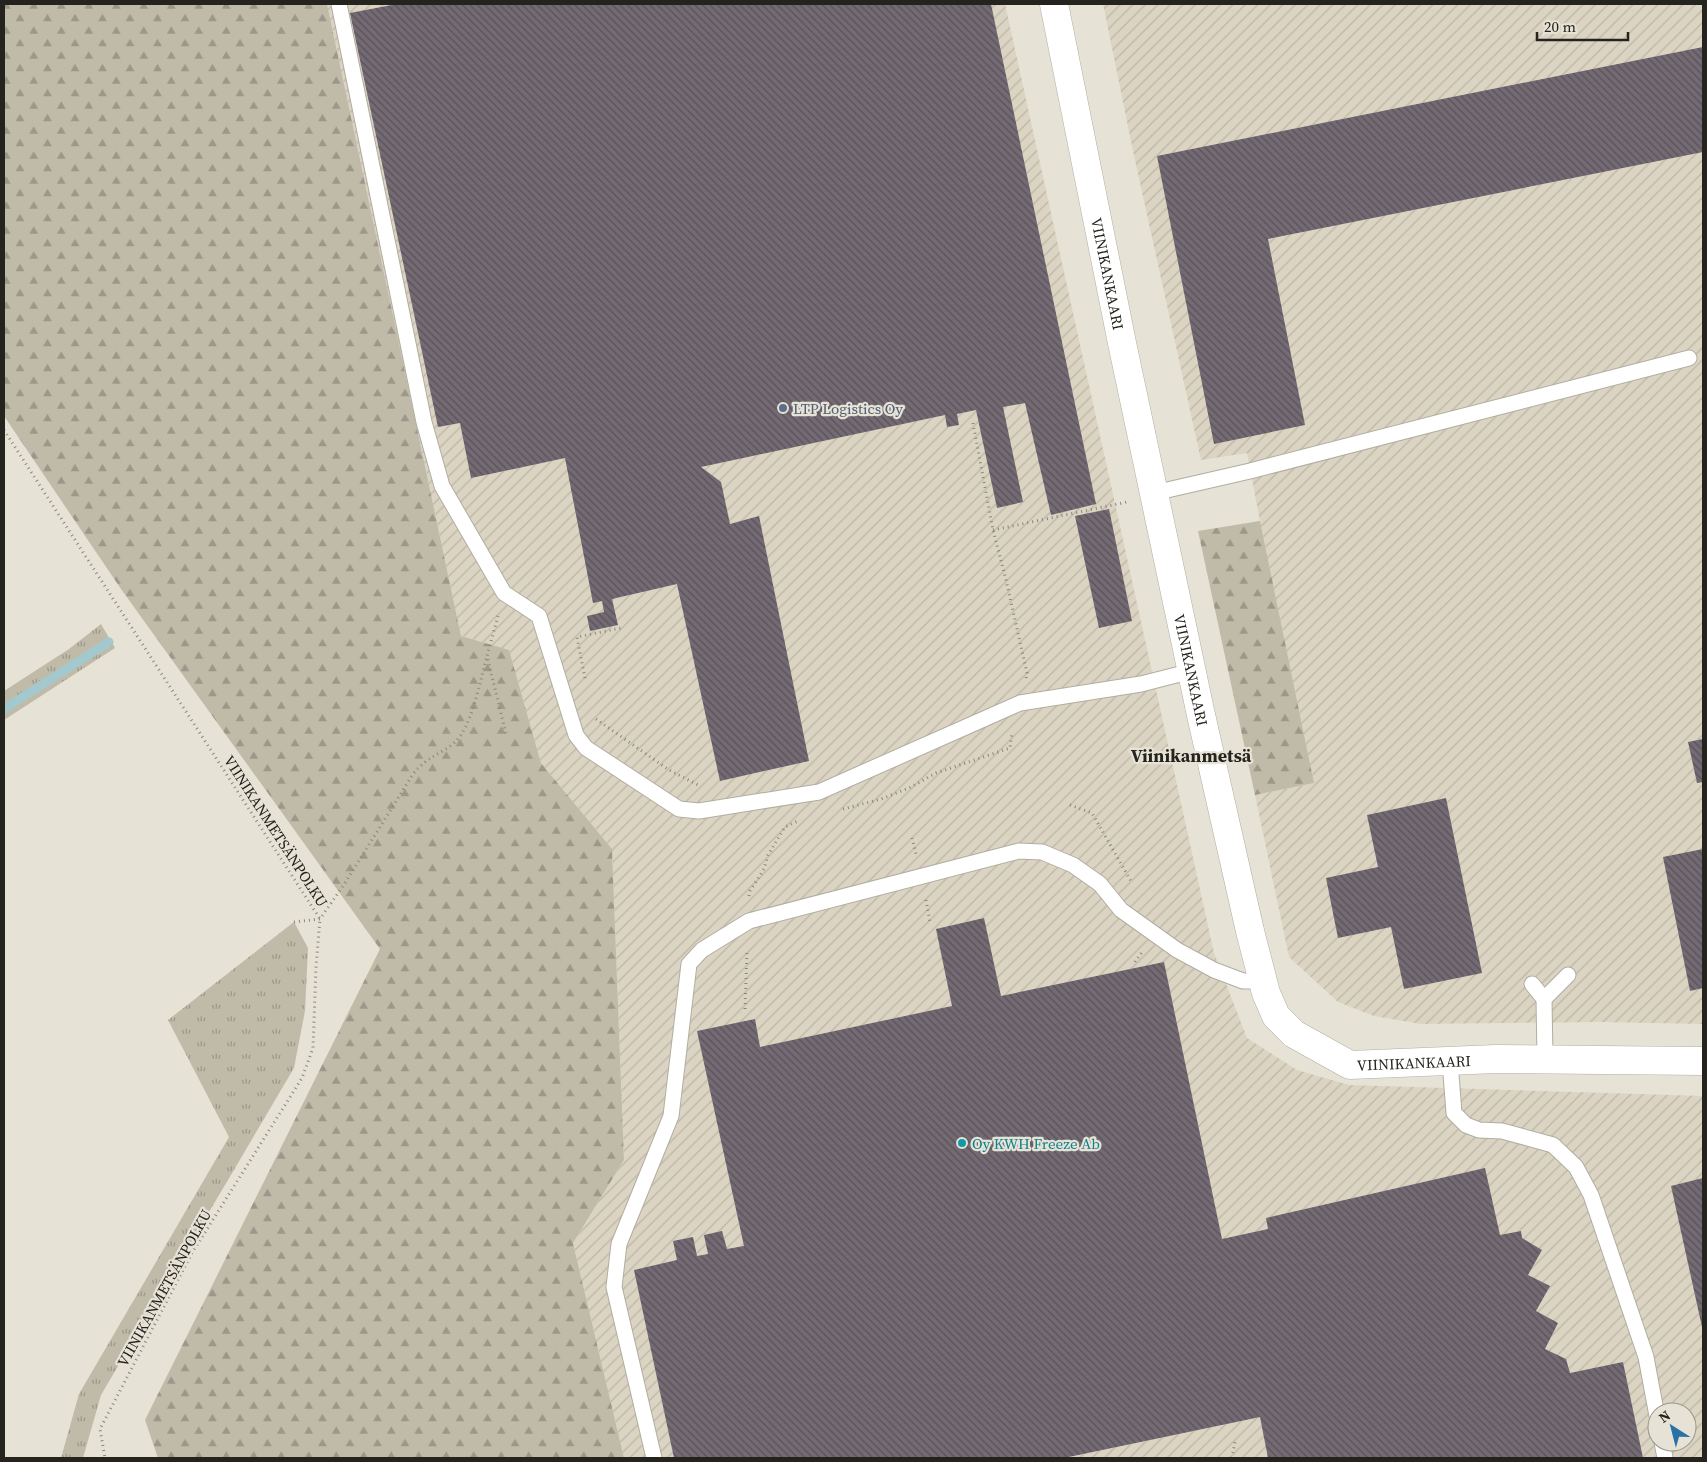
<svg xmlns="http://www.w3.org/2000/svg" width="1707" height="1462" font-family="'Source Serif 4',serif">
<style>
.industrial{fill:url(#industrial-furrows);fill-rule:evenodd}
.grass{fill:url(#grass-tufts)}
.forest{fill:url(#forest-firs)}
.lines{fill:none;stroke-linecap:round;stroke-linejoin:round}
.stream{stroke:#a3c9cf;stroke-width:9}
.building{fill:url(#building-back-hatch)}
.service-casing{stroke:#b1ada1;stroke-width:17}
.minor-casing{stroke:#b1ada1;stroke-width:29}
.path{stroke:#89867d;stroke-width:3;stroke-dasharray:1 4;stroke-linecap:butt}
.service{stroke:#fff;stroke-width:15}
.minor{stroke:#fff;stroke-width:28}
.service-dot{fill:#5c6f8a;stroke:#e6e2d5;stroke-width:2}
.culture-dot{fill:#0f9aa8;stroke:#e6e2d5;stroke-width:2}
.labels{text-anchor:middle;dominant-baseline:central;stroke-width:4.5;stroke-linejoin:round;paint-order:stroke}
.street-label{font-size:15px;fill:#25231e;stroke:#e6e2d5}
.service-label{font-size:15px;fill:#4e5e75;stroke:#e6e2d5;text-anchor:start}
.culture-label{font-size:15px;fill:#0d838f;stroke:#e6e2d5;text-anchor:start}
.quarter-label{font-size:18px;font-weight:bold;fill:#25231e;stroke:#e6e2d5}
</style>
<defs>
<pattern id="industrial-furrows" width="10" height="10" patternUnits="userSpaceOnUse" patternTransform="scale(1.25)"><rect width="10" height="10" fill="#dbd4c2"/><path d="M-1 1l2-2M0 10L10 0M9 11l2-2" fill="none" stroke="#bcb6a6"/></pattern>
<pattern id="grass-tufts" width="24" height="20" patternUnits="userSpaceOnUse" patternTransform="scale(1.25)"><rect width="24" height="20" fill="#c0baa9"/><path d="M3 7l-1-3M5 7V3M7 7l1-3M15 17l-1-3M17 17v-4M19 17l1-3" fill="none" stroke="#9c9789"/></pattern>
<pattern id="forest-firs" width="22" height="20" patternUnits="userSpaceOnUse" patternTransform="scale(1.25)"><rect width="22" height="20" fill="#c0baa9"/><path d="M5 1l3.5 6h-7zM16 11l3.5 6h-7z" fill="#9c9789"/></pattern>
<pattern id="building-back-hatch" width="6" height="6" patternUnits="userSpaceOnUse" patternTransform="scale(1.25)"><rect width="6" height="6" fill="#736a73"/><path d="M-1 5l2 2M0 0l6 6M5-1l2 2" fill="none" stroke="#595258"/></pattern>
</defs>
<rect width="100%" height="100%" fill="#e6e2d5"/>
<g class="industrial">
<path d="M 327,4 L 1005,4 L 1214,953 L 1247,1038 L 1297,1070 L 1349,1085 L 1703,1096 L 1703,1458 L 624,1458 L 573,1243 L 624,1160 L 612,849 L 541,763 L 509,651 L 461,636 ZM 1657,1412 L 1687,1412 L 1687,1442 L 1657,1442 Z"/>
<polygon points="1103,4 1703,4 1703,1024 1602,1022 1421,1024 1374,1016 1338,1002 1289,957 1255,795 1314,783 1260,521 1247,453 1201,460 1133,151"/>
</g>
<g class="grass">
<polygon points="101,624 115,648 4,720 4,691 69,649"/>
<polygon points="294,922 308,948 305,1011 294,1068 101,1395 83,1458 61,1458 79,1394 229,1137 168,1020"/>
</g>
<g class="forest">
<polygon points="4,4 327,4 461,636 509,650 541,763 612,849 624,1160 573,1243 624,1458 158,1458 145,1420 380,949 121,589 4,416"/>
<polygon points="1260,521 1314,783 1255,795 1198,531"/>
</g>
<g class="lines">
<polyline class="stream" points="4,709 109,642"/>
</g>
<g class="building">
<polygon points="397,4 991,4 1096,504 1051,515 1025,403 1003,407 1023,502 997,508 976,410 957,414 959,425 947,427 945,415 701,467 721,482 730,524 759,516 809,761 720,781 677,584 612,599 618,625 590,631 587,616 604,612 602,601 593,603 565,458 471,478 460,423 438,427 350,13"/>
<polygon points="1703,47 1703,152 1268,239 1305,425 1214,444 1157,156"/>
<polygon points="1109,509 1132,621 1099,628 1075,516"/>
<polygon points="1703,739 1703,782 1697,783 1688,742"/>
<polygon points="1446,798 1482,973 1404,989 1391,927 1338,938 1326,878 1378,867 1367,815"/>
<polygon points="1703,849 1703,988 1690,991 1663,857"/>
<polygon points="984,918 1001,996 1164,962 1222,1239 1268,1229 1266,1218 1485,1168 1500,1235 1521,1231 1522,1238 1542,1250 1528,1275 1550,1286 1536,1311 1558,1323 1545,1349 1566,1359 1570,1373 1623,1362 1643,1458 1268,1458 1260,1417 1064,1458 674,1458 634,1270 677,1260 673,1241 693,1237 697,1256 708,1254 704,1235 722,1231 727,1249 744,1246 697,1031 755,1019 760,1047 952,1006 936,929"/>
<polygon points="1703,1178 1703,1327 1702,1327 1671,1186"/>
</g>
<g class="lines">
<defs>
<g id="service">
<polyline points="339,4 424,422 442,486 504,593 539,616 576,735 586,748 679,809 699,811 819,792 1020,703 1141,684 1192,671"/>
<polyline points="1154,493 1250,471 1689,358"/>
<polyline points="1532,984 1544,999 1545,1059"/>
<polyline points="1544,999 1568,975"/>
<polyline points="1450,1061 1454,1113 1466,1125 1479,1130 1502,1131 1553,1145 1576,1167 1591,1195 1646,1357 1657,1416"/>
<polyline points="1662,1442 1665,1458"/>
<polyline points="654,1458 614,1287 619,1244 671,1116 689,964 702,950 749,921 1019,851 1042,852 1073,865 1100,884 1121,910 1177,950 1214,970 1243,981 1263,981"/>
</g>
<g id="minor">
<path id="s1" d="M 1054,4 L 1122,343 L 1201,715 L 1250,931 L 1266,993 L 1276,1016 L 1294,1034 L 1350,1065 L 1496,1059 L 1703,1061"/>
</g>
</defs>
<use href="#service" class="service-casing"/>
<use href="#minor" class="minor-casing"/>
<g class="path">
<polyline points="973,423 993,530 1006,580 1027,673 1026,679"/>
<polyline points="4,430 320,919 316,967 313,1048 302,1078 192,1253 100,1429 105,1458"/>
<polyline points="993,530 1127,502"/>
<polyline points="498,616 487,656 506,734"/>
<polyline points="585,678 577,637 621,628"/>
<polyline points="596,719 669,770 700,786"/>
<polyline points="1070,805 1092,813 1132,883"/>
<polyline points="843,809 881,799 909,788 936,773 1010,748 1012,733"/>
<polyline points="912,838 916,854"/>
<polyline points="749,896 750,891 764,869 768,855 785,827 800,820"/>
<polyline points="926,900 930,922"/>
<path d="M 294,922 L 320,919 L 345,883 L 413,774 C 428,756 438,756 454,743 C 472,728 480,680 487,656"/>
<polyline points="1135,962 1142,952"/>
<polyline points="745,1009 747,950"/>
<polyline points="1232,1458 1235,1442"/>
</g>
<use href="#service" class="service"/>
<use href="#minor" class="minor"/>
</g>
<circle class="service-dot" cx="783" cy="408" r="5"/>
<circle class="culture-dot" cx="962" cy="1143" r="5"/>
<g class="labels">
<g class="street-label">
<text stroke="none"><textPath href="#s1" startOffset="275">VIINIKANKAARI</textPath></text>
<text stroke="none"><textPath href="#s1" startOffset="680">VIINIKANKAARI</textPath></text>
<text transform="translate(276 831) rotate(57)">VIINIKANMETSÄNPOLKU</text>
<text stroke="none"><textPath href="#s1" startOffset="1190">VIINIKANKAARI</textPath></text>
<text transform="translate(164 1288) rotate(-61)">VIINIKANMETSÄNPOLKU</text>
</g>
<g class="service-label">
<text x="793" y="408">LTP Logistics Oy</text>
</g>
<g class="culture-label">
<text x="972" y="1143">Oy KWH Freeze Ab</text>
</g>
<g class="quarter-label">
<text x="1191" y="755">Viinikanmetsä</text>
</g>
</g>
<rect width="1707" height="1462" fill="none" stroke="#25231e" stroke-width="10"/>
<g transform="translate(1672 1427) rotate(324)"><circle r="24" fill="#e6e2d5" stroke="#99968c"/>
<path d="M0-4L9 19L0 12L-9 19Z" fill="#2a71a5"/>
<text y="-8" font-size="14" font-weight="bold" text-anchor="middle" fill="#25231e">N</text>
</g>
<path d="M1537 32v8h91v-8" fill="none" stroke="#25231e" stroke-width="2.5"/>
<text x="1544" y="32" font-size="15" fill="#25231e" stroke="#e6e2d5" stroke-width="4" paint-order="stroke">20 m</text>
</svg>
